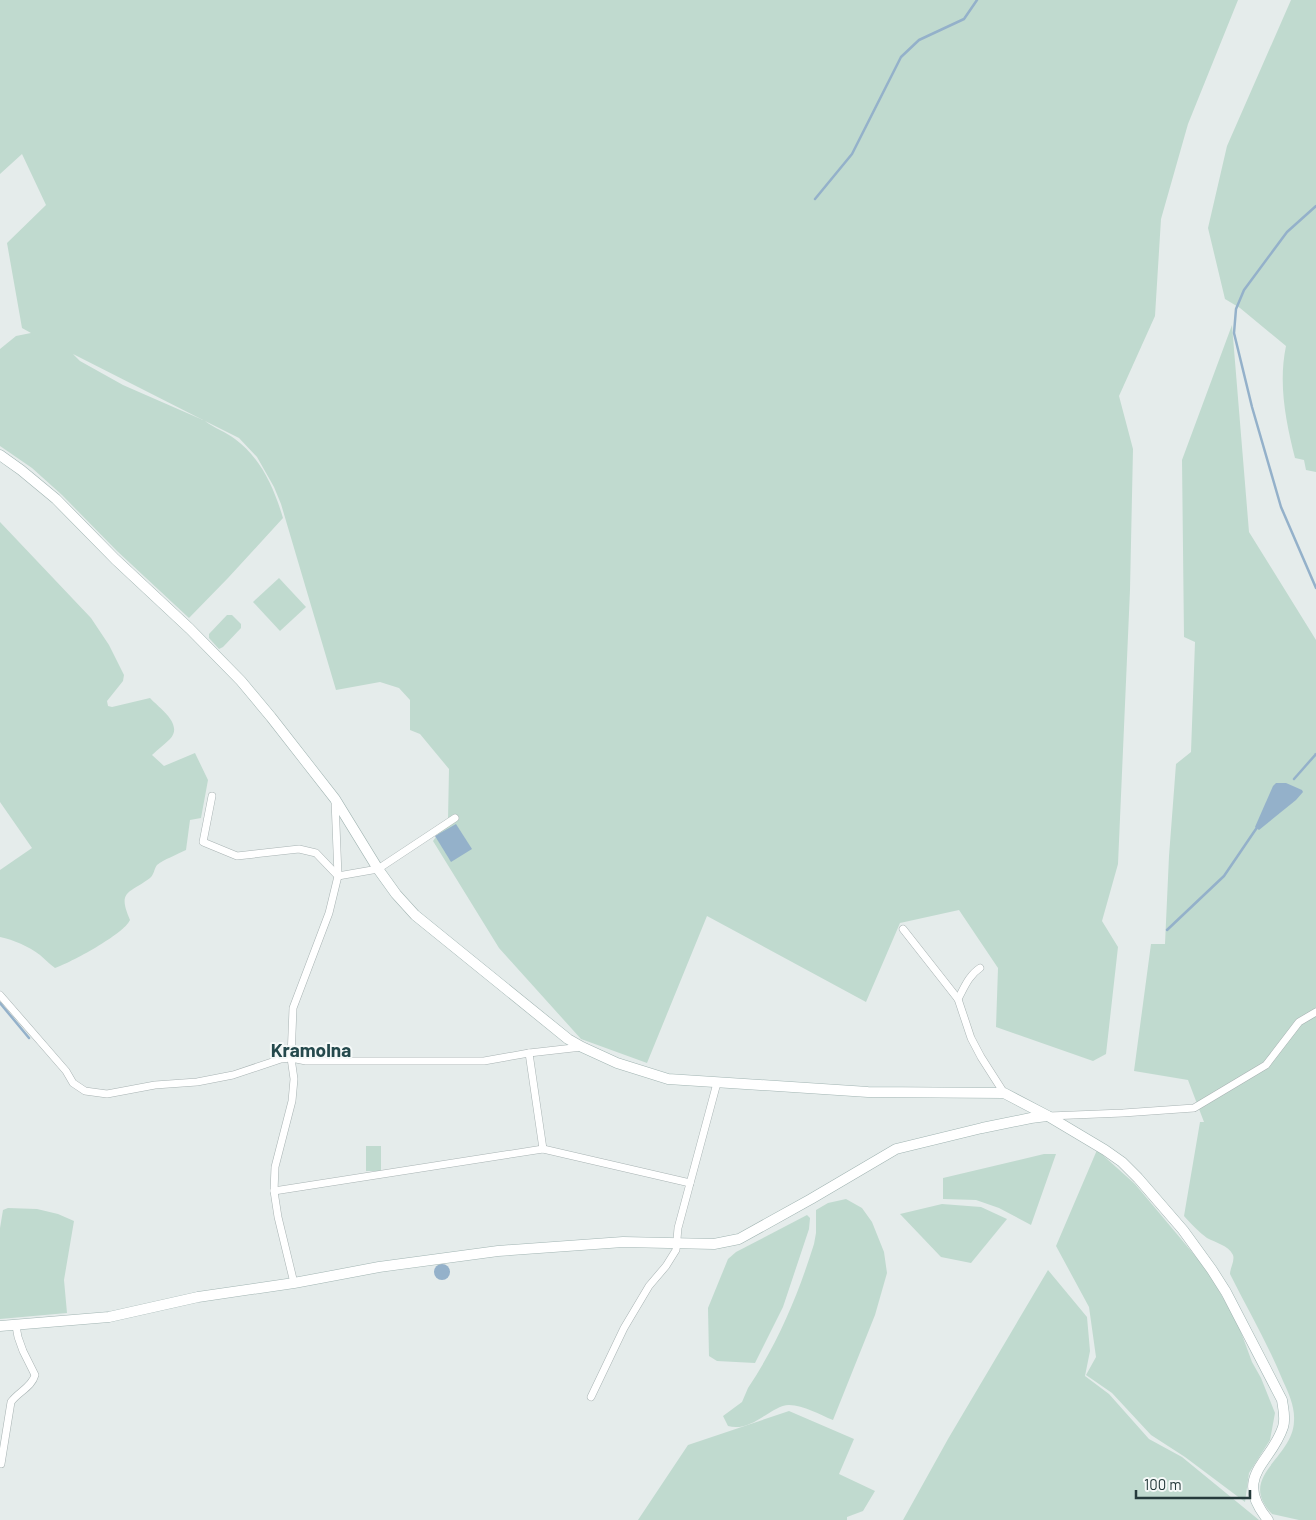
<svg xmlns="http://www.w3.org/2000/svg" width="1316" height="1520" font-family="Barlow,sans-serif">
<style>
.green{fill:#c0dacf;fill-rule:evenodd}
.water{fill:#94b1ca}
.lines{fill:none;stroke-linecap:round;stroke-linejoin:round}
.stream{stroke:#94b1ca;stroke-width:2.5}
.street-casing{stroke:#a8b3b3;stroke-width:8}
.secondary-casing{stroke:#a1b4b2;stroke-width:11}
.street{stroke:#fff;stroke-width:7}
.secondary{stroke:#fff;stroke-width:10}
.labels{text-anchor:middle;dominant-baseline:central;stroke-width:4;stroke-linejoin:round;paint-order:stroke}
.quarter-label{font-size:19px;font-weight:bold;fill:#24494c;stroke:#f5f9f8}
</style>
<rect width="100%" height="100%" fill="#e5eceb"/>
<g class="green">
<path d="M 0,0 L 1238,0 L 1188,124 L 1161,219 L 1155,316 L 1119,396 L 1133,449 L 1130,590 L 1118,864 L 1102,921 L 1118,947 L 1106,1054 L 1093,1061 L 996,1027 L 998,968 L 959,910 L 900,923 L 866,1002 L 707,916 L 647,1063 L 581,1039 L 499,948 L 433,841 L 448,820 L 449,769 L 420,734 L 410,730 L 410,700 L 399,688 L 380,682 L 336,690 L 281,504 L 274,487 L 257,457 L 239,438 L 205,421 C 214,428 226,432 235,439 C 261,458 274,488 283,518 L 228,578 L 189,618 L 117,551 L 62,495 L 32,468 L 0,446 L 0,349 L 16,336 L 31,333 L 22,328 L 7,243 L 46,205 L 22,154 L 0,174 ZM 73,354 L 203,420 L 123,385 L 80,361 Z"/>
<path d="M 1291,0 L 1316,0 L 1316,472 L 1306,470 L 1304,460 L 1295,458 C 1286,422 1278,384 1286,346 L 1240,308 L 1225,299 L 1208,228 L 1227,146 Z"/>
<path d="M 1232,325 L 1249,532 L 1316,640 L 1316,1520 L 1299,1520 L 1272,1514 C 1236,1476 1293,1459 1294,1421 C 1295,1407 1289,1394 1283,1381 C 1268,1344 1248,1310 1230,1274 C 1230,1268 1235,1261 1233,1255 C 1228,1245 1216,1243 1207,1238 C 1199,1232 1191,1224 1184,1216 L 1200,1122 L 1204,1122 L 1188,1080 L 1134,1071 L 1151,944 L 1165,944 L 1169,856 L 1176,764 L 1191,752 L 1195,642 L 1184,637 L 1182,460 Z"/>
<path d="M 0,522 L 91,618 L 109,645 L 124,675 L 123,681 L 107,701 L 108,706 L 112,707 L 150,698 C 159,708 184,724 170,739 C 165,744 158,749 152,755 L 164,766 L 195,753 L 208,780 L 201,818 L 190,820 L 186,850 C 178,854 163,860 157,865 C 154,869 154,875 150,878 C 129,894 117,890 130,920 C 124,934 70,963 55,968 C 49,964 45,959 40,955 C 28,946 14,940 0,937 L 0,870 L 32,848 L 0,802 Z"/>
<polygon points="279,578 306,607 280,631 253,602"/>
<polygon points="227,615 232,615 241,624 241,628 223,647 219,649 209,638 209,634"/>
<rect x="366" y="1146" width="15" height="25"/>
<polygon points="1097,1150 1135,1184 1207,1270 1238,1324 1252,1362 1261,1378 1275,1413 1270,1440 1249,1473 1245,1502 1185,1457 1151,1435 1112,1393 1086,1375 1096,1357 1089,1307 1056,1246"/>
<polygon points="1044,1154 1056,1154 1031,1225 999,1208 976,1200 943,1199 943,1178"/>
<path d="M 846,1199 L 862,1208 L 872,1222 L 884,1252 L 887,1273 L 875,1315 L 833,1420 C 820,1415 804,1405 789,1405 C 772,1405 751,1433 728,1426 L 723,1416 L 742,1402 L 748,1388 C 778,1343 798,1295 814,1244 L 816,1233 L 816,1210 L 828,1203 Z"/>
<polygon points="942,1204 981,1207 1007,1219 971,1263 941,1257 900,1214"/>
<polygon points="8,1208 37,1209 58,1214 74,1221 64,1280 67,1313 0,1319 0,1228 3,1210"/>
<polygon points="807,1215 810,1218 809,1229 783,1307 755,1363 717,1361 709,1356 708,1308 728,1259 736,1252"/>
<polygon points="1048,1270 1087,1317 1090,1351 1085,1376 1109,1394 1149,1439 1182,1457 1259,1520 903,1520 948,1439"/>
<polygon points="789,1411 854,1439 839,1474 875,1491 863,1511 847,1517 847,1520 638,1520 688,1445"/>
</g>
<g class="water">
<polygon points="1276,783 1286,783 1302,790 1303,792 1296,800 1259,830 1255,827 1273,786"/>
<polygon points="456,824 472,849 451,862 435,836"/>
<circle cx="442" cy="1272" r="8"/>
</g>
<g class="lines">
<g class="stream">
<polyline points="815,199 852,154 901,57 919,40 964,19 977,0"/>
<polyline points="1316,206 1287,232 1244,290 1236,309 1234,333 1252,407 1281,507 1316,588"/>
<polyline points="1294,779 1316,754"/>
<polyline points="1167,930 1224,876 1258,826"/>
<polyline points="0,1003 29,1038"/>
</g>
<defs>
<g id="street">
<polyline points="212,796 203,842 237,856 299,849 316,853 338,876 378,869 455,818"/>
<polyline points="903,929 958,999 971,1038 981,1057 1004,1093"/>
<polyline points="0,995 66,1071 73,1083 85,1091 107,1094 155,1085 197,1082 233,1075 281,1059 291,1058 306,1061 484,1061 529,1053 582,1047"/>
<path d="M 958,999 C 964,988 969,975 980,968"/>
<polyline points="529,1053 543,1149"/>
<polyline points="1049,1116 1123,1113 1194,1108 1266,1065 1299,1022 1316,1012"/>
<polyline points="274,1191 543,1149 690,1183"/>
<polyline points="294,1283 278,1217 274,1191 275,1167 292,1101 294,1079 291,1058 293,1008 329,913 338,876 335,800"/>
<polyline points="591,1397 624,1328 649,1286 666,1266 676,1250 678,1228 717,1083"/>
<path d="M 1,1464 L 11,1402 C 18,1392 32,1387 35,1375 L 23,1351 L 18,1337 L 16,1326"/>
</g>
<g id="secondary">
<path d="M 0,455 L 21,470 L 56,499 L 115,559 L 190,629 L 241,681 L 271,717 L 335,799 L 378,869 L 396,894 L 415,915 L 568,1039 L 582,1047 L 617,1063 L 668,1079 L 868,1092 L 1004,1093 L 1048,1116 L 1105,1150 L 1122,1162 L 1138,1178 L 1183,1230 L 1212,1270 L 1226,1292 L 1282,1400 C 1283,1408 1286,1418 1283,1427 C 1271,1464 1232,1476 1268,1520"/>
<polyline points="0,1326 109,1317 198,1297 294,1283 379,1267 498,1251 623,1242 714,1244 739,1239 811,1199 896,1149 982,1128 1031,1118 1047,1116"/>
</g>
</defs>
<use href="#street" class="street-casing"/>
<use href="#secondary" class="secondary-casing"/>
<use href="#street" class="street"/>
<use href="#secondary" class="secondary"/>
</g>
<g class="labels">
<g class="quarter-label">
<text x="311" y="1049">Kramolna</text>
</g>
</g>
<path d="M1136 1490v8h114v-8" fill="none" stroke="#263b3c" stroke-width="2.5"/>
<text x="1144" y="1490" font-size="15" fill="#263b3c" stroke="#f5f9f8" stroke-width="4" paint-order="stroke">100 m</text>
</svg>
